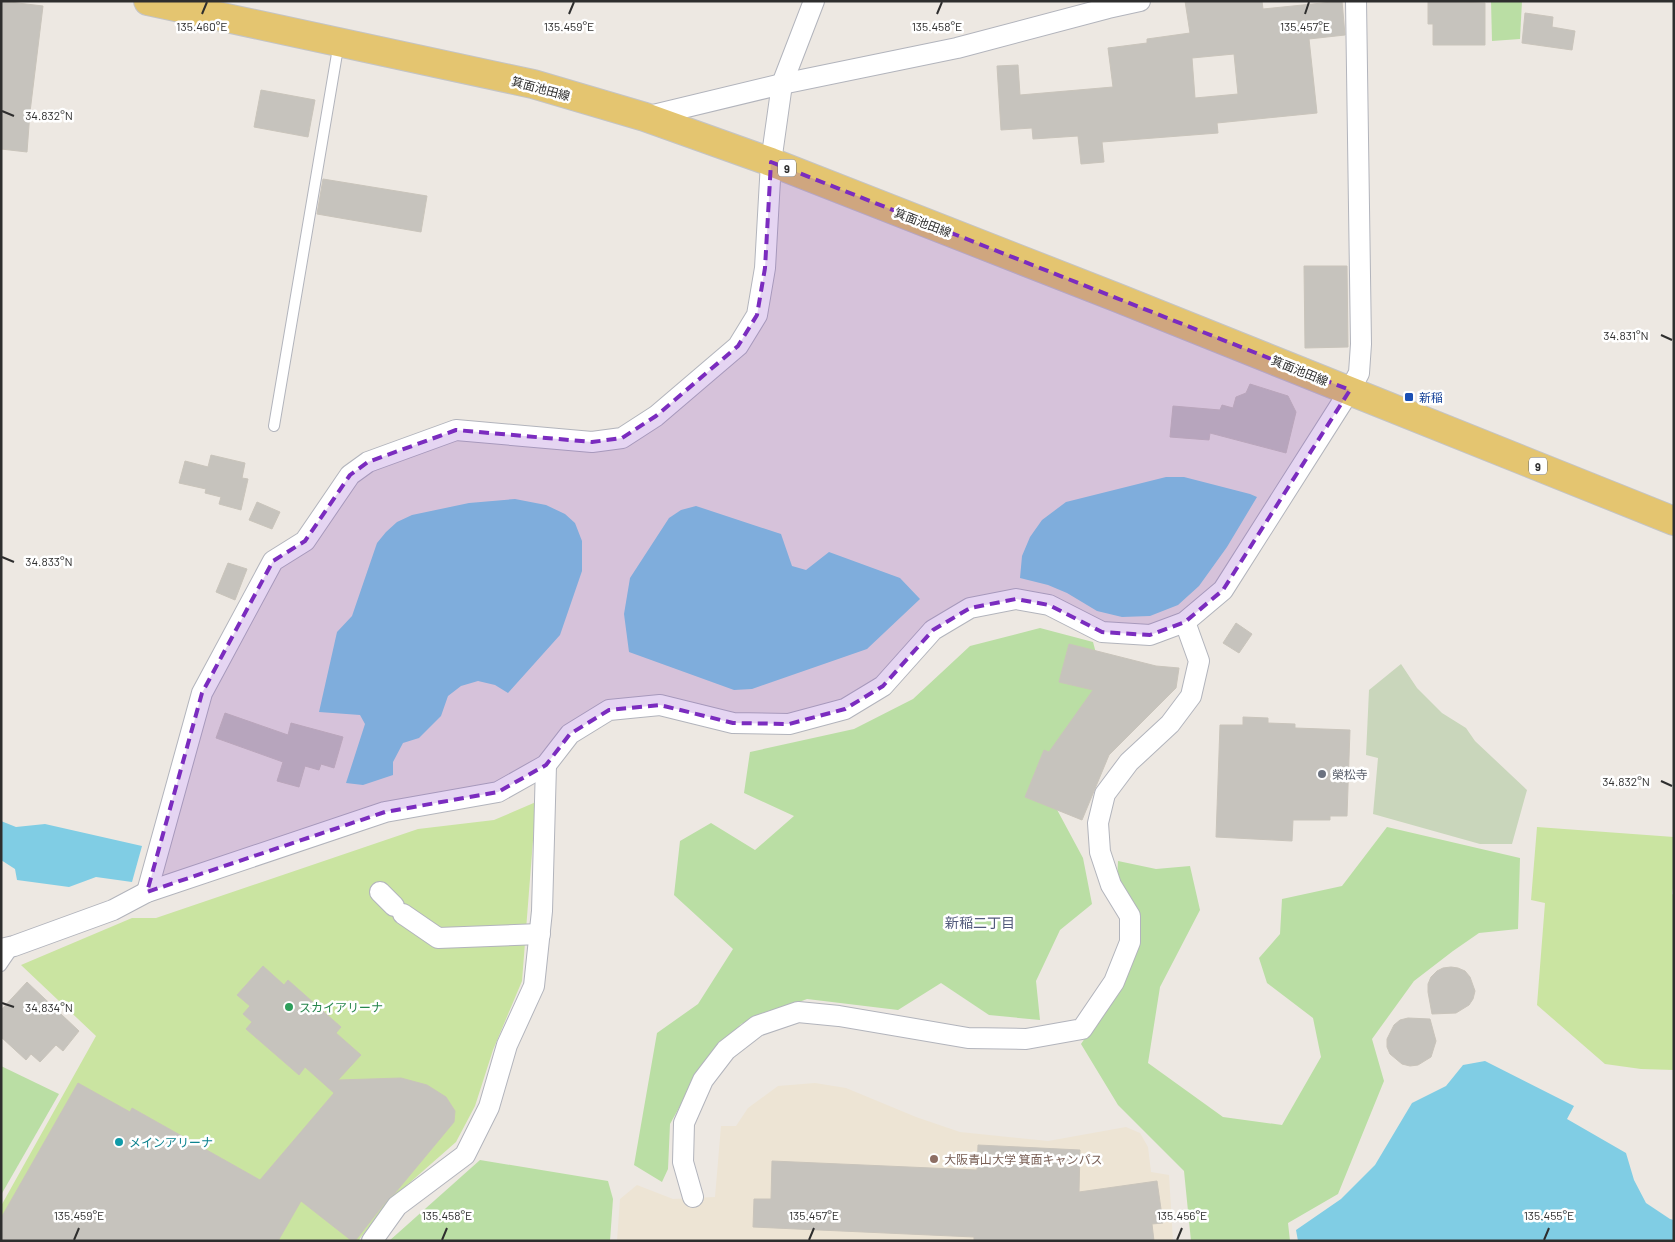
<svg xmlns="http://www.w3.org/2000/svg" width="1675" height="1242" font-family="Barlow,'Noto Sans JP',sans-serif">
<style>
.education{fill:#ede4d4}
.green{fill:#badea4}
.cemetery{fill:#c9d6bb}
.pitch{fill:#cae4a1}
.water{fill:#80cde4}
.building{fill:#c6c3bd;stroke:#c9c4bb;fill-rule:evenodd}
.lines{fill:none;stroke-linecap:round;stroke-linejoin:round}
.lane-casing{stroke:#b2b4bc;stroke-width:12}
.street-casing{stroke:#b2b4bc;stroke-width:22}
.primary-casing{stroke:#c4c4c4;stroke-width:30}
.lane{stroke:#fff;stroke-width:10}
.street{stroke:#fff;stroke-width:20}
.primary{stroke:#e4c570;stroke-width:28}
.marked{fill:#7b2cbf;fill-opacity:0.2;stroke:#7b2cbf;stroke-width:4;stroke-dasharray:10 6;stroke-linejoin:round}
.ticks{fill:none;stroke:#2e2e2e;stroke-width:2}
.transit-dot{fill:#1a4fb4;stroke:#fff;stroke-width:2}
.worship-dot{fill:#6b7280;stroke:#fff;stroke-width:2}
.leisure-dot{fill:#2e9e5b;stroke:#fff;stroke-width:2}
.culture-dot{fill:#0f9aa8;stroke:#fff;stroke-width:2}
.education-dot{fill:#8d6e63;stroke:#fff;stroke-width:2}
.labels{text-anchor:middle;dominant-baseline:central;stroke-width:5;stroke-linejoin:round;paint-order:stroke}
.shield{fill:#fff;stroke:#6d6d6d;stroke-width:1}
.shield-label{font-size:11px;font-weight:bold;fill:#2e2e2e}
.street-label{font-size:12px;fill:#2e2e2e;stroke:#fff}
.transit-label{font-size:12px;fill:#164399;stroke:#fff;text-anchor:start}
.worship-label{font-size:12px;fill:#5b616d;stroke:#fff;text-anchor:start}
.leisure-label{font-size:12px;fill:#27864d;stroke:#fff;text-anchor:start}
.culture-label{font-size:12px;fill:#0d838f;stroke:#fff;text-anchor:start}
.education-label{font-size:12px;fill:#785e54;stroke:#fff;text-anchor:start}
.neighbourhood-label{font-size:14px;fill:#525a7b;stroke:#fff}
.ticks-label{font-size:12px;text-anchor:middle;fill:#2e2e2e;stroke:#fff;stroke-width:5;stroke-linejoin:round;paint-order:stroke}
</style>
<rect width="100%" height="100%" fill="#ede8e2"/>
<polygon class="education" points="815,1083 846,1088 916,1117 960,1132 1048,1141 1126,1127 1140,1133 1148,1147 1151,1172 1169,1175 1173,1241 617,1241 620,1199 637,1185 673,1199 715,1197 721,1126 736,1126 748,1108 778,1086"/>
<g class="green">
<polygon points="1491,1 1522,1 1520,39 1492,41"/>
<polygon points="1040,628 1093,642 1103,679 1047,791 1083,858 1092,904 1060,930 1036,981 1040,1020 989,1015 941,983 898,1010 807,999 741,1024 690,1088 670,1124 668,1169 662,1182 634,1165 657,1033 698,1004 733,949 674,895 680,841 711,823 755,850 794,816 744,793 750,752 854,729 913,699 970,646"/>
<polygon points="1387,827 1520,858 1518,929 1479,933 1453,951 1414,981 1372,1039 1384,1081 1338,1194 1288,1223 1290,1241 1191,1241 1184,1171 1118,1105 1081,1044 1121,985 1136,944 1117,882 1118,861 1156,869 1190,866 1200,910 1160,987 1148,1063 1223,1117 1282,1125 1321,1057 1313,1018 1267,983 1259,958 1280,934 1282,899 1342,886"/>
<polygon points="1,1066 59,1094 1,1195"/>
<polygon points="480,1160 608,1181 613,1199 610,1241 389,1241"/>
</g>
<polygon class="cemetery" points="1401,664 1417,688 1442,713 1466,728 1475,741 1527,790 1512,844 1480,844 1373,814 1378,758 1366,755 1369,690"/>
<g class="pitch">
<polygon points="536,802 522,981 493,1050 475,1106 456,1142 390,1200 358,1241 1,1241 1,1206 96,1036 21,965 132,918 156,918 418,829 494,820"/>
<polygon points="1537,827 1674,837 1674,882 1672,894 1674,895 1674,1070 1641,1069 1605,1064 1537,1005 1545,903 1531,900"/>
</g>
<g class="water">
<polygon points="1166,477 1184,477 1250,494 1257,497 1227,547 1199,586 1178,605 1150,616 1122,617 1097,611 1067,593 1048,585 1020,578 1022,556 1030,537 1042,520 1066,502"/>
<polygon points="515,499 546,505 565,514 575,523 582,541 582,571 560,635 508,693 495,685 478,681 461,686 448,696 441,716 419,738 403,743 393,762 393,775 363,785 346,783 365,724 360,715 319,712 337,632 352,616 377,543 386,532 397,522 412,515 469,503"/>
<polygon points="696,506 781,534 792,566 806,570 829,552 900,578 920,599 867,649 752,689 734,690 629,652 624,614 630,578 669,518 681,510"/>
<polygon points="1,821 16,827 45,824 142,846 132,882 96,877 69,887 17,880 15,869 1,860"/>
<polygon points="1485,1061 1574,1106 1567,1119 1626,1153 1634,1180 1646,1203 1670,1219 1674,1220 1674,1241 1298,1241 1296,1230 1341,1199 1375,1165 1412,1103 1446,1086 1463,1065"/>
</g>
<g class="building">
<polygon points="1,1 43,6 30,112 27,152 1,149"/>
<path d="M 1185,1 L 1262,1 L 1263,9 L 1342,1 L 1345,35 L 1309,39 L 1317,113 L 1217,123 L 1218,133 L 1102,142 L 1104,162 L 1081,164 L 1078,136 L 1033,139 L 1032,128 L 1001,130 L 997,66 L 1018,65 L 1020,95 L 1113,87 L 1108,48 L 1147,43 L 1147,39 L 1190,33 ZM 1234,54 L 1238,94 L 1195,98 L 1192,58 Z"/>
<polygon points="1428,1 1485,3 1485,45 1433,45 1433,24 1428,24"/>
<polygon points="1525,13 1553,17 1552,27 1575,31 1572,50 1522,43"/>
<polygon points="261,90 315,100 308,137 254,127"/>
<polygon points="323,179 427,196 421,232 317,214"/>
<polygon points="1304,266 1347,266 1348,347 1305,348"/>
<polygon points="1250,384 1288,396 1296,412 1286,453 1210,433 1209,440 1170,437 1173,406 1220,410 1222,405 1233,408 1236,397 1246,393"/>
<polygon points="211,455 245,463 242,478 248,479 241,510 219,504 221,497 205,493 206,489 179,483 185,461 208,467"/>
<polygon points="257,502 280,512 272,529 249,520"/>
<polygon points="228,563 247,569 235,600 216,592"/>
<polygon points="1236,623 1252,634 1239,653 1223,643"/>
<polygon points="1069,644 1156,666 1179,668 1176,688 1109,755 1082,820 1025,797 1044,750 1049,752 1093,690 1059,682"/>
<polygon points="225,713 288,735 291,723 343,737 334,768 321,764 319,770 305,766 299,787 277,781 283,762 216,738"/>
<polygon points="1243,717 1268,718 1268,723 1295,724 1295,728 1350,730 1347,816 1330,816 1330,820 1293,820 1292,841 1216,837 1220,725 1243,725"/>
<polygon points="263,966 284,985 288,980 341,1027 336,1033 361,1055 338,1080 401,1078 427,1085 446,1097 455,1111 454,1122 395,1193 388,1199 355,1241 352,1241 301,1201 278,1241 1,1241 1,1218 78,1083 130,1112 132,1108 260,1180 334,1093 305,1067 299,1075 246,1029 252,1022 243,1014 250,1006 237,995"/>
<polygon points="1451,967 1458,968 1465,971 1470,977 1475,991 1473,999 1469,1005 1456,1013 1432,1014 1428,992 1428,984 1431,977 1437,971 1443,968"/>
<polygon points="27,982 79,1031 63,1051 56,1045 40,1062 31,1054 26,1060 1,1037 1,1010"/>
<polygon points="1408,1018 1430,1019 1436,1041 1431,1057 1418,1065 1410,1066 1402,1064 1390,1054 1387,1047 1387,1039 1394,1025 1400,1020"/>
<polygon points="978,1145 1080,1150 1079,1192 1157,1181 1163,1223 1152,1224 1154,1241 974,1241 974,1237 753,1227 754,1199 771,1199 772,1161 977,1170"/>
</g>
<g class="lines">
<defs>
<g id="lane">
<polyline points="274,426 339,42"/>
<polyline points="1,966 14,947"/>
</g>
<g id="street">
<polyline points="645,117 782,84 957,48 1108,8 1140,1"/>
<polyline points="147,892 202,693 273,561 305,541 350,475 368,462 456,430 592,442 622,438 656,416 738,346 757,315 765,268 771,162 782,84 814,1"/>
<polyline points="380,892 394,906"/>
<polyline points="403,914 438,938 540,934"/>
<polyline points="1,949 14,946 113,910 147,892 385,812 498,792 546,765 570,734 609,710 660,705 733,723 789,724 845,709 883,686 933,630 970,608 1016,599 1049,605 1102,632 1150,635 1185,622 1223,590 1350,390 1359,373 1361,344 1356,1"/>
<polyline points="693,1197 683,1162 684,1123 703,1080 726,1050 757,1026 798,1012 839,1016 968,1038 1026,1039 1082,1029 1114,982 1130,942 1130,916 1111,885 1100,852 1098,823 1105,794 1129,762 1170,724 1191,696 1199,661 1185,622"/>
<polyline points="372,1241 397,1206 465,1155 489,1107 507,1045 534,986 542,911 546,765"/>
</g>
<polyline id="primary" points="148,1 533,84 645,117 771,162 1118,298 1674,521"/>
</defs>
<use href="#lane" class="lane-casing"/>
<use href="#street" class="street-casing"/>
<use href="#primary" class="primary-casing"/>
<use href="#lane" class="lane"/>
<use href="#street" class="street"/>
<use href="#primary" class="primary"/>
</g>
<path class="marked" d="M 771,162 L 1350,390 L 1223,590 L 1185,622 L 1150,635 L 1102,632 L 1049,605 L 1016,599 L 970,608 L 933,630 L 883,686 L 845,709 L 789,724 L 733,723 L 660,705 L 609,710 L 570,734 L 546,765 L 498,792 L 385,812 L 147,892 L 202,693 L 273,561 L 305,541 L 350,475 L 368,462 L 456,430 L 592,442 L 622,438 L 656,416 L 738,346 L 757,315 L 765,268 Z"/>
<path class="ticks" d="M 202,14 L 207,2M 569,14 L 574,2M 937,14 L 942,2M 1305,14 L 1309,2M 2,111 L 14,116M 1661,335 L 1672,340M 2,557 L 14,562M 1661,781 L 1672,786M 2,1003 L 14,1007M 74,1240 L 79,1228M 442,1240 L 447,1228M 809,1240 L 814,1228M 1177,1240 L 1182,1228M 1544,1240 L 1549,1228"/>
<rect class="transit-dot" x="1404" y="392" width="10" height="10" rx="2.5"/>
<circle class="worship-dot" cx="1322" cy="774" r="5"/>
<circle class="leisure-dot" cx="289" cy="1007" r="5"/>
<circle class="culture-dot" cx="119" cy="1142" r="5"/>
<circle class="education-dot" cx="934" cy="1159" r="5"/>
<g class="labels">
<g class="shield">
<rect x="778" y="159.5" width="18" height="17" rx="4"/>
<rect x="1529" y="457.5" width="18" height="17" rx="4"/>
</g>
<g class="shield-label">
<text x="787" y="168">9</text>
<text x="1538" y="466">9</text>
</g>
<g class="street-label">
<text transform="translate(541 88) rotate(15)">箕面池田線</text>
<text transform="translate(923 222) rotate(21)">箕面池田線</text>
<text transform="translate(1300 370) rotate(22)">箕面池田線</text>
</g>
<g class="transit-label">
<text x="1419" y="397">新稲</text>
</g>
<g class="worship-label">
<text x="1332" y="774">榮松寺</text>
</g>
<g class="leisure-label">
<text x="299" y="1007">スカイアリーナ</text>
</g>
<g class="culture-label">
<text x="129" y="1142">メインアリーナ</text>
</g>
<g class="education-label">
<text x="944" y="1159">大阪青山大学 箕面キャンパス</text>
</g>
<g class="neighbourhood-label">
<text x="980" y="922">新稲二丁目</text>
</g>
</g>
<g class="ticks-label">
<text x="202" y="31">135.460°E</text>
<text x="569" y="31">135.459°E</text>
<text x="937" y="31">135.458°E</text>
<text x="1305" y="31">135.457°E</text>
<text x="49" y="120">34.832°N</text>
<text x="1626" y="340">34.831°N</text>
<text x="49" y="566">34.833°N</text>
<text x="1626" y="786">34.832°N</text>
<text x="49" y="1012">34.834°N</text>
<text x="79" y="1220">135.459°E</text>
<text x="447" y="1220">135.458°E</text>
<text x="814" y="1220">135.457°E</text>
<text x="1182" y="1220">135.456°E</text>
<text x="1549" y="1220">135.455°E</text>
</g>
<rect width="1675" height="1242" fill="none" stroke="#2e2e2e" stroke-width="5"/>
</svg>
